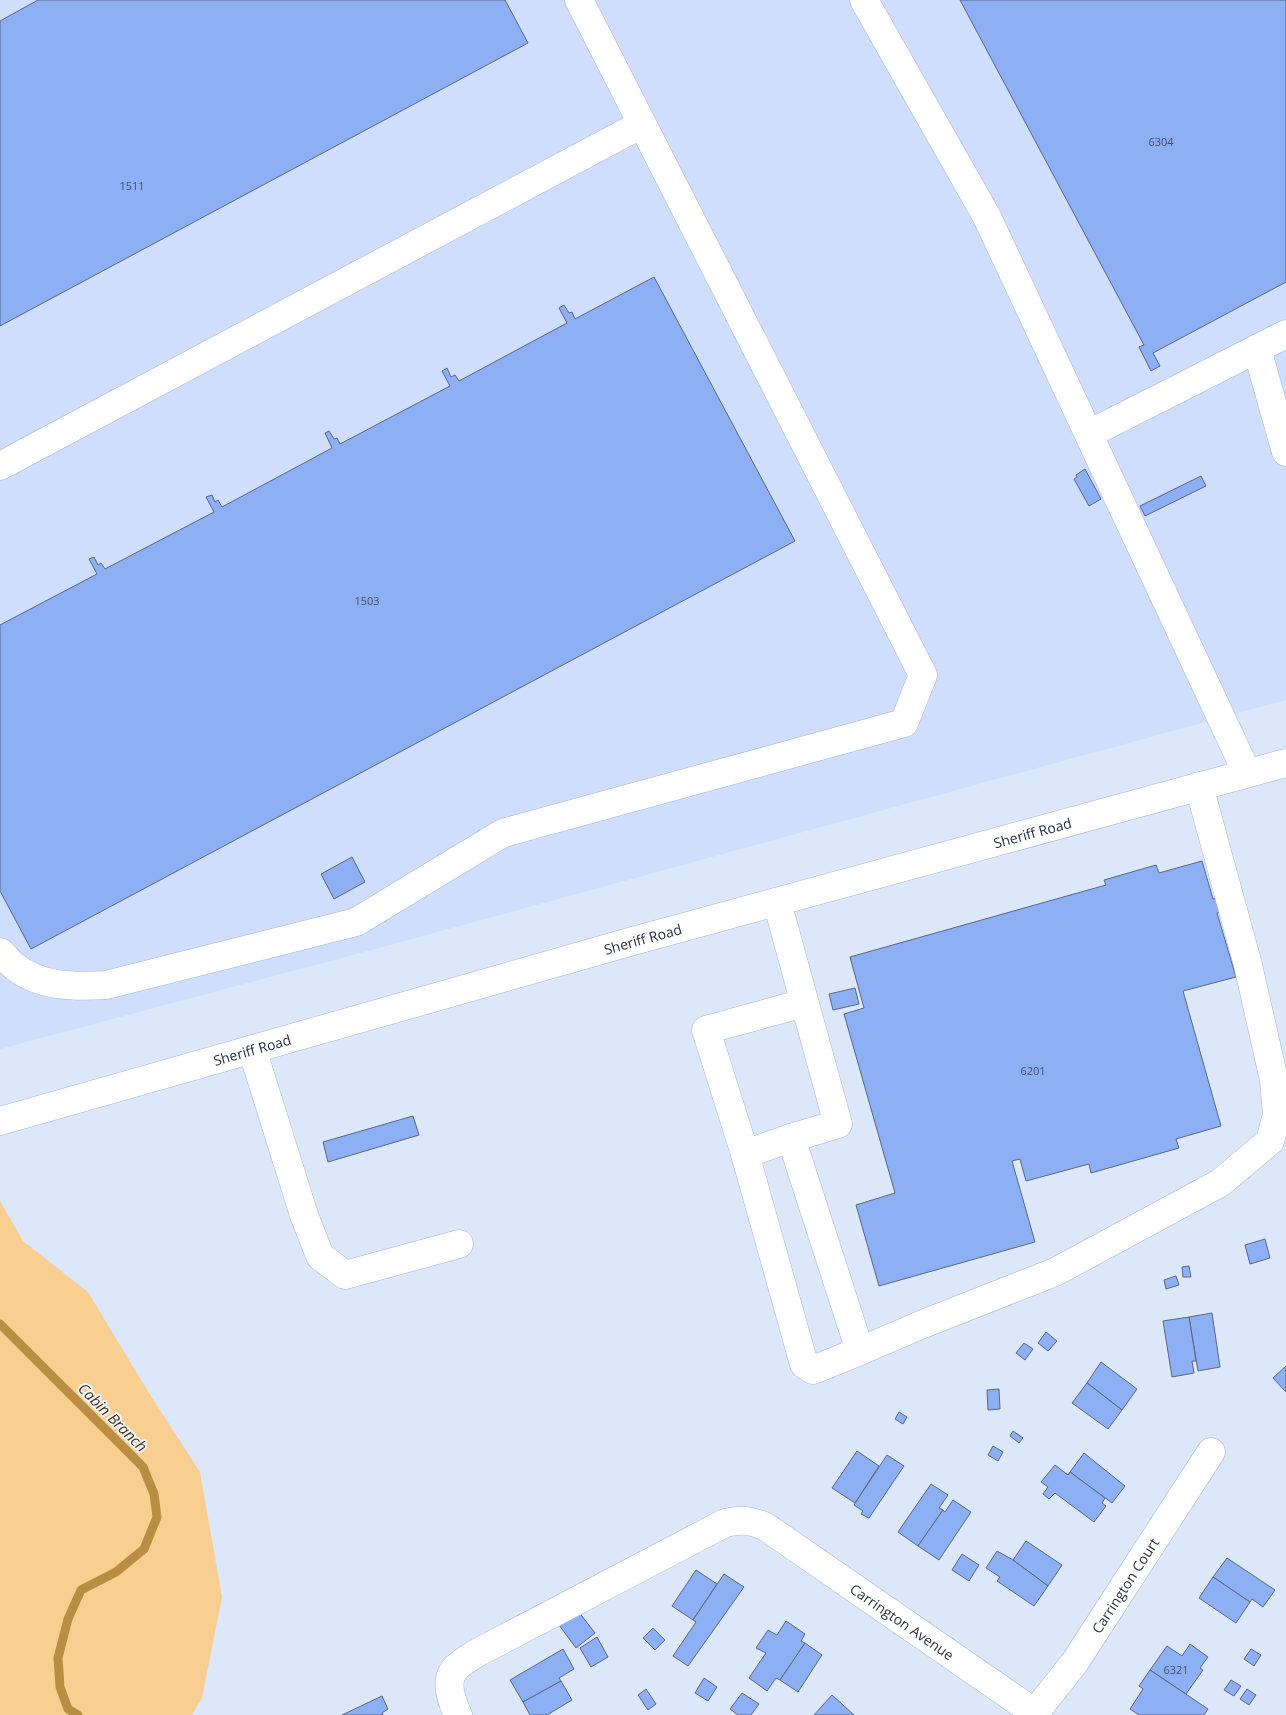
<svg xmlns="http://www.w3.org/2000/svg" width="1286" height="1715" font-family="'Open Sans',sans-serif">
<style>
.built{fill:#cfdefd}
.green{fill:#f8cf90}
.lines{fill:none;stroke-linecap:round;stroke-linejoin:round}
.stream{stroke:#ba8e42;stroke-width:9}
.building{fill:#8db0f5;stroke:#5a6782}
.minor-casing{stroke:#a7b6d4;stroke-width:29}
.major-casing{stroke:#a7b6d4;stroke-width:29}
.minor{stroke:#fff;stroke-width:28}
.major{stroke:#fff;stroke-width:28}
.labels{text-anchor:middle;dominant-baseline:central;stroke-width:4;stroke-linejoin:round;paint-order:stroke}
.number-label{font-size:11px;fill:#43506a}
.street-label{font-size:14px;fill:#2a303c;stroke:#f0f4fa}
.water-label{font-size:15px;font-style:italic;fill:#483514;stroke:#f0f4fa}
</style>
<rect width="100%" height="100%" fill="#dde7fa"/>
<polygon class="built" points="0,0 1286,0 1286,700 368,951 0,1049"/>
<polygon class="green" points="0,1201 23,1241 88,1292 149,1393 200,1472 222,1597 202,1698 192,1715 0,1715"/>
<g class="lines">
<polyline class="stream" points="0,1324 143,1467 154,1494 157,1517 144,1549 116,1572 81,1590 68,1619 58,1658 60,1687 68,1709 78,1715"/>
</g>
<g class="building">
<polygon points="38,0 505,0 528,43 0,326 0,21"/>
<polygon points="960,0 1286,0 1286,282 1153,353 1160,366 1151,371 1139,347 1144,345"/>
<polygon points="654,277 795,541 31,949 0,891 0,625 97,574 89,559 94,557 98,565 101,563 105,569 214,512 206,497 212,495 215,502 218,500 222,507 332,448 325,433 329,431 334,439 337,438 340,444 450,386 442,371 447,368 451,377 455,375 459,381 567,323 559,308 564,305 569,313 572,312 575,319"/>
<polygon points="1085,469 1101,499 1089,506 1074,479 1077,477 1076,475"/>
<polygon points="1201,476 1206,486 1145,516 1140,506"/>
<polygon points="352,857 365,882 334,899 321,874"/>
<polygon points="1202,861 1213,899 1218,898 1222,912 1217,913 1236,977 1183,991 1221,1126 1176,1139 1179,1148 1091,1173 1089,1164 1026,1181 1020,1159 1012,1161 1035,1242 879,1286 856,1205 895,1193 844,1014 864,1008 850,957 1106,885 1104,880 1156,865 1159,873"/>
<polygon points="855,988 859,1004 833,1010 829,994"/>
<polygon points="413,1116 419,1135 328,1162 323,1142"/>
<polygon points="1265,1239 1270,1258 1250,1264 1245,1245"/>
<polygon points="1189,1266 1191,1277 1183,1277 1182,1267"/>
<polygon points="1176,1276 1179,1285 1166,1289 1164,1280"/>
<polygon points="1212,1313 1220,1367 1198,1371 1189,1317"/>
<polygon points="1189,1317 1196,1361 1192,1361 1194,1373 1172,1377 1163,1321"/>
<polygon points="1046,1332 1057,1341 1048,1351 1038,1343"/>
<polygon points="1024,1343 1033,1349 1025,1360 1016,1353"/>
<polygon points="1101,1362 1137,1389 1122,1410 1087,1383"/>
<polygon points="1286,1366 1286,1392 1273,1378"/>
<polygon points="1087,1383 1122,1410 1108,1429 1072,1403"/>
<polygon points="999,1389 1000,1409 988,1410 987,1390"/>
<polygon points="899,1412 907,1417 903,1424 895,1419"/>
<polygon points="1013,1431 1023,1438 1019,1443 1010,1436"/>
<polygon points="993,1446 1003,1452 998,1461 988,1455"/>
<polygon points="857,1451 879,1466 855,1503 832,1488"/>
<polygon points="1084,1453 1125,1486 1112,1503 1070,1472"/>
<polygon points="887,1455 904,1466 869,1518 861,1514 863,1511 854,1505"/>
<polygon points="1055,1465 1068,1475 1070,1472 1105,1498 1102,1503 1106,1506 1094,1522 1055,1493 1049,1499 1043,1494 1048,1487 1041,1482"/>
<polygon points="931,1484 948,1495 939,1508 943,1510 918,1546 898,1532"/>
<polygon points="953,1500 971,1512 939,1560 918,1546 943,1510 945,1512"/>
<polygon points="1026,1541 1062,1565 1048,1586 1013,1560"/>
<polygon points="997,1551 1013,1560 1048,1586 1034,1606 997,1581 1000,1577 986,1568"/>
<polygon points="962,1554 979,1565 969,1581 952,1570"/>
<polygon points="1227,1558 1275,1590 1263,1607 1252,1599 1250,1602 1213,1577"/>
<polygon points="696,1570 717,1584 693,1620 672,1606"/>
<polygon points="724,1574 744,1587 688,1666 673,1656 696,1622 693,1620"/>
<polygon points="1213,1577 1250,1602 1236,1623 1199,1598"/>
<polygon points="578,1611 595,1633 576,1648 559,1625"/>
<polygon points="786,1621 805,1634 801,1641 805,1643 780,1680 776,1678 767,1691 749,1678 766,1653 756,1648 768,1630 777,1635"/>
<polygon points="653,1628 665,1640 655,1650 643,1638"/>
<polygon points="597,1637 608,1657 591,1667 580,1648"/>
<polygon points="805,1643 822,1655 798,1692 780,1680"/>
<polygon points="1190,1644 1208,1657 1200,1668 1203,1670 1186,1694 1150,1670 1167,1646 1182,1656"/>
<polygon points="563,1649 574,1669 559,1678 561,1681 523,1702 510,1680"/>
<polygon points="1251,1649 1261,1655 1254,1666 1244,1659"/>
<polygon points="1150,1670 1208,1709 1204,1715 1139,1715 1130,1709 1143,1689 1139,1686"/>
<polygon points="704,1678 717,1687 708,1701 695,1693"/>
<polygon points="1231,1680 1241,1686 1234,1696 1224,1690"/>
<polygon points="561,1681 572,1700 547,1715 530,1715 523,1702"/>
<polygon points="646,1689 656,1704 648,1710 638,1695"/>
<polygon points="1247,1689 1256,1695 1249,1705 1240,1699"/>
<polygon points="742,1693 759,1704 751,1715 738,1715 730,1709"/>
<polygon points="832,1695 854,1715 814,1715"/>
<polygon points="382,1696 388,1709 382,1713 383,1715 342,1715"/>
</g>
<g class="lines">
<defs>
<g id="minor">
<polyline points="864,0 987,217 1247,773"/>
<polyline points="1257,349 1286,452"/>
<polyline points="1089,434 1286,334"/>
<polyline points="0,466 642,124"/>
<polyline points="777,902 838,1124 791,1138"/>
<path d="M 0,952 C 5,956 9,962 14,966 C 40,987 74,987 106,985 L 356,922 L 503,833 L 904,723 L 923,675 L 579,0"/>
<polyline points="804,1003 706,1030 745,1154 804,1364 813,1370 860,1351"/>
<polyline points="252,1049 304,1215 320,1256 345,1275 459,1244"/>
<polyline points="745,1154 791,1138 860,1351 923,1324 1055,1272 1220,1183 1270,1141 1277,1115 1274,1080 1248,965 1199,786"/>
<path id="s1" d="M 458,1715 C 451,1700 443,1678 458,1666 C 463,1661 470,1658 475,1654 L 725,1523 C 740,1519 751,1520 766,1527 L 1038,1715"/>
<path id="s2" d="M 1033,1715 L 1075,1662 L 1211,1452"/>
</g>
<g id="major">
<path id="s3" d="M 0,1121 L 633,941 L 1286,763"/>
</g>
</defs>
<use href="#minor" class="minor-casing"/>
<use href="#major" class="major-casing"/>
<use href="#minor" class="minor"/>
<use href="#major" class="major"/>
</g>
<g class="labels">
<g class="number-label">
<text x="1161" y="141">6304</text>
<text x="132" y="185">1511</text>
<text x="367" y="600">1503</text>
<text x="1033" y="1070">6201</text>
<text x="1176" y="1669">6321</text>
</g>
<g class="street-label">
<text stroke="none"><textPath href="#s3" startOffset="1072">Sheriff Road</textPath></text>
<text stroke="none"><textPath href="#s3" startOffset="668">Sheriff Road</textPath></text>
<text stroke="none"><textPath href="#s3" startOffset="262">Sheriff Road</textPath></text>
<text stroke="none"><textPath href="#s2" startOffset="159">Carrington Court</textPath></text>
<text stroke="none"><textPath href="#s1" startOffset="564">Carrington Avenue</textPath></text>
</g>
<g class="water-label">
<text transform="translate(113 1417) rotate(45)">Cabin Branch</text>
</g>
</g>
</svg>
